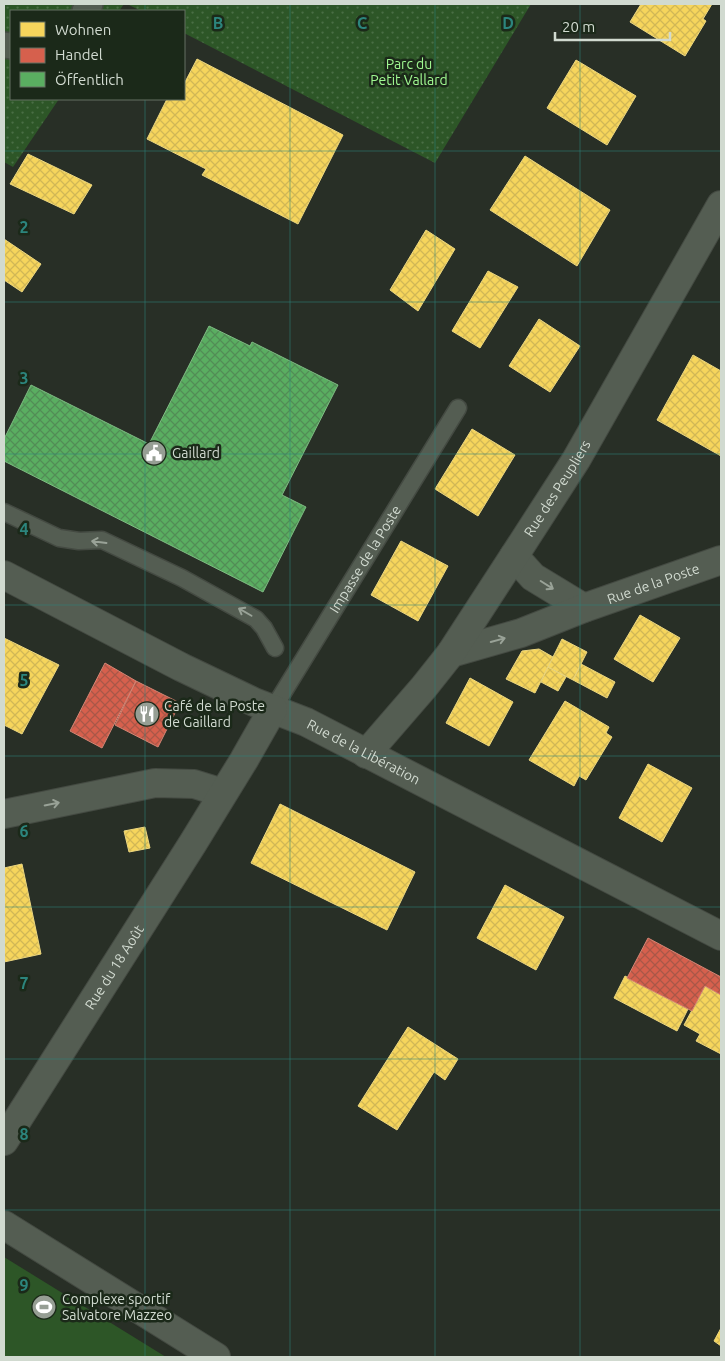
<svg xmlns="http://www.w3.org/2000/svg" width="725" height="1361" font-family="Ubuntu,sans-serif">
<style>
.grass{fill:url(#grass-dots)}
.pitch{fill:#2d5627}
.homes{fill:url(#homes-cross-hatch);stroke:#ebd67f}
.shops{fill:url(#shops-cross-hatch);stroke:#d48574}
.public{fill:url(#public-cross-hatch);stroke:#7ebb82}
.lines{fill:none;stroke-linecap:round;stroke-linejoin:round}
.service-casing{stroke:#444a42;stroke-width:19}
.pedestrian-casing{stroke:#444a42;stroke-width:28}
.minor-casing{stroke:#444a42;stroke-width:30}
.service{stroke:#545d52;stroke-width:16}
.pedestrian{stroke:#545d52;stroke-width:25}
.minor{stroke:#545d52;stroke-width:28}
.oneway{stroke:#99a297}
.grid{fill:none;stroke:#2c857d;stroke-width:1;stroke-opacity:0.55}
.labels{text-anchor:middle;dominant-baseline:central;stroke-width:5;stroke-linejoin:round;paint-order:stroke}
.park-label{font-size:14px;fill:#a0f891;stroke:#1b2919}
.poi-label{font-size:14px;fill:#d1dad0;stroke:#1b2919;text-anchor:start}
.street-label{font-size:14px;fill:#d1dad0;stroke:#1b2919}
.grid-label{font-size:16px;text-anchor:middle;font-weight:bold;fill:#2c857d;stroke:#1b2919;stroke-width:5;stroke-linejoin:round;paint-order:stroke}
</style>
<defs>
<pattern id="grass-dots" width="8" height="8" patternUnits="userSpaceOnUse" patternTransform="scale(1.25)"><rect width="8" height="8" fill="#2d5627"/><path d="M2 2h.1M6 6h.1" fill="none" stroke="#4a6e45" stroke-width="1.8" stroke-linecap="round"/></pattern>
<pattern id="homes-cross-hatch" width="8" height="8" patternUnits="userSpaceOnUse" patternTransform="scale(1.25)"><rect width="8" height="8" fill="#f6d55c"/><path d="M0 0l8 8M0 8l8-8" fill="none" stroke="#d1b756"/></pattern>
<pattern id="shops-cross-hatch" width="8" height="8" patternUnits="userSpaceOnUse" patternTransform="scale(1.25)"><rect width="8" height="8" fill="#d6604d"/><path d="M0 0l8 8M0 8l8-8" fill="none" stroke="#a95748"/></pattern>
<pattern id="public-cross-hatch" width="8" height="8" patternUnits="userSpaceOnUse" patternTransform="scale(1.25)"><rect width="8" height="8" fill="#5aae61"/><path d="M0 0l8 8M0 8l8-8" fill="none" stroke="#528d56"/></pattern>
</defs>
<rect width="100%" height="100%" fill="#282f26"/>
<g class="grass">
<polygon points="4,4 124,4 119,11 11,11 11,99 59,99 13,167 4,162"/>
<polygon points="127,4 531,4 435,163 184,33 184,11 141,11"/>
</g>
<polygon class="pitch" points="4,1257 166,1357 4,1357"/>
<g class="homes">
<polygon points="641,4 712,4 703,19 706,21 685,56 630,22"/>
<polygon points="197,59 343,135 298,224 202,175 206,169 147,139 167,99 184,99 184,84"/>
<polygon points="576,60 636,96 607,145 547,108"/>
<polygon points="28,154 92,185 74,214 10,184"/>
<polygon points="525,156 610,210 577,266 490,210"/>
<polygon points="426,230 455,249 418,311 390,290"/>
<polygon points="4,239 41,264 22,292 4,280"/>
<polygon points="488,271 518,287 480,348 452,331"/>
<polygon points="539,319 580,346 550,392 509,366"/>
<polygon points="693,355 721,371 721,456 657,420"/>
<polygon points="472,429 515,455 478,516 435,489"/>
<polygon points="401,541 448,566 418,621 371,595"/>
<polygon points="640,615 680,638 653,682 614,659"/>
<polygon points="4,638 59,665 22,734 4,725"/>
<polygon points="562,639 587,652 573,680 548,667"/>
<polygon points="539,649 553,657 535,693 506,679 522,651"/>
<polygon points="581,664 615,682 607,698 573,680"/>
<polygon points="548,667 566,677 558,691 541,682"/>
<polygon points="470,678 513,702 489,746 446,723"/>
<polygon points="565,701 609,727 606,733 612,737 586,780 579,776 574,786 529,760"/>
<polygon points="648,764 692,788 662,842 619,818"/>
<polygon points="280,804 415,872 387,930 251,863"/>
<polygon points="145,827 150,848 129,852 124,831"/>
<polygon points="22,864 41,954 4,962 4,868"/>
<polygon points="505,885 564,917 536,970 477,938"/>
<polygon points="625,976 688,1009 677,1031 614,998"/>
<polygon points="705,986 721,995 721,1054 696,1041 700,1034 684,1025"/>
<polygon points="408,1027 458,1059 445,1080 434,1072 397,1130 358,1106"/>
<polygon points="721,1328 721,1346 714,1341"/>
</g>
<g class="shops">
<polygon points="105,663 136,681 102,748 70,731"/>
<polygon points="136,681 180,703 158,747 115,725"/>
<polygon points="648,938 721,977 721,995 705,986 692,1011 627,978"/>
</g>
<polygon class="public" points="209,326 250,346 252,342 338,385 282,495 306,507 263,592 4,461 4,439 31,385 149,444"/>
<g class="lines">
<defs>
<g id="service">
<polyline points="4,512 59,538 79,541 102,540 182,578 256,619 264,628 275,648"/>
<path id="s1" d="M 273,709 L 458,408"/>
</g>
<g id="pedestrian">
<polyline points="85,11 90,4"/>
<polyline points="4,45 11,46"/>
</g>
<g id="minor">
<polyline points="514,556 533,577 584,608"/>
<path id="s2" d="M 4,575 L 181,667 L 254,702 L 306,722 L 721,936"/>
<path id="s3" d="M 451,653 L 521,633 L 584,608 L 721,560"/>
<path id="s4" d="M 366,754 L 424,687 L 451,653 L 514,556 L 576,460 L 721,205"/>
<polyline points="4,814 155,783 194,784 223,793"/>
<path id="s5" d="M 4,1141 L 193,843 L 244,760 L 273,709"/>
<polyline points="4,1225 216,1357"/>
</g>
</defs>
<use href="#service" class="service-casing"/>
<use href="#pedestrian" class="pedestrian-casing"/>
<use href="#minor" class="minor-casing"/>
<use href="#service" class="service"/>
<use href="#pedestrian" class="pedestrian"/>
<use href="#minor" class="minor"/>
</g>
<defs><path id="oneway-shaft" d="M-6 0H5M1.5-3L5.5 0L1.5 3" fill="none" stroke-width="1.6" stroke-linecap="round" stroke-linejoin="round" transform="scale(1.25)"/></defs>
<g class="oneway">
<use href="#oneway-shaft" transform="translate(99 542) rotate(-173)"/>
<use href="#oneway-shaft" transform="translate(547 585) rotate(32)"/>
<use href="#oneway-shaft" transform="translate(245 612) rotate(-150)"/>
<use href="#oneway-shaft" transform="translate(498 640) rotate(-15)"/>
<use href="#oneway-shaft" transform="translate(52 804) rotate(-11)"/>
</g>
<path class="grid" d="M 145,4 L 145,11M 290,4 L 290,1357M 435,4 L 435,1357M 580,4 L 580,1357M 145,99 L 145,1357M 4,151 L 721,151M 4,302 L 721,302M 4,454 L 721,454M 4,605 L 721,605M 4,756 L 721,756M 4,907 L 721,907M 4,1059 L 721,1059M 4,1210 L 721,1210"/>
<defs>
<symbol id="civic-disc" viewBox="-11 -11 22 22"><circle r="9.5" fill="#969e94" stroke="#1b2919"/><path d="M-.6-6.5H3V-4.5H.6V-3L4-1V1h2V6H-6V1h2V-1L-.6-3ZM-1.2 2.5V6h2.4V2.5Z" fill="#fff"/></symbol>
<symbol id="restaurant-disc" viewBox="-11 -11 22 22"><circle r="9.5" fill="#969e94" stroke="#1b2919"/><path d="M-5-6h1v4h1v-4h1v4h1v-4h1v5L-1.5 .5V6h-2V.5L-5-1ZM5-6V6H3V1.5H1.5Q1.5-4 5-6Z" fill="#fff"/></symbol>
<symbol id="stadium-disc" viewBox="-11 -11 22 22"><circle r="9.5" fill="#969e94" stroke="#1b2919"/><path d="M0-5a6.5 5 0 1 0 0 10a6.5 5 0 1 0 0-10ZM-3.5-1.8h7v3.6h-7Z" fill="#fff"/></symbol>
</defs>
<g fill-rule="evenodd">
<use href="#civic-disc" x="140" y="439" width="28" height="28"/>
<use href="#restaurant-disc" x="133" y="700" width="28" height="28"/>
<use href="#stadium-disc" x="30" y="1293" width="28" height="28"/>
</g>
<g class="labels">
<g class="park-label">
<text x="409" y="64">Parc du<tspan x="409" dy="16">Petit Vallard</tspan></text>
</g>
<g class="poi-label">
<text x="172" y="453">Gaillard</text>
<text x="164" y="706">Café de la Poste<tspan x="164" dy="16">de Gaillard</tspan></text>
<text x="62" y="1299">Complexe sportif<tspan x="62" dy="16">Salvatore Mazzeo</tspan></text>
</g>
<g class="street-label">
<text stroke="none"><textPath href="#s4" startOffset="328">Rue des Peupliers</textPath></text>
<text stroke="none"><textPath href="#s1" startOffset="176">Impasse de la Poste</textPath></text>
<text stroke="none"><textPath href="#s3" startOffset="214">Rue de la Poste</textPath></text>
<text stroke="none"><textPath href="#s2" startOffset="401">Rue de la Libération</textPath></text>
<text stroke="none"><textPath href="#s5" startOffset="206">Rue du 18 Août</textPath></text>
</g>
</g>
<g class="grid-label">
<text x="218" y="29">B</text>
<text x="362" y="29">C</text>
<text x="508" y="29">D</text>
<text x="24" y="233">2</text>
<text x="24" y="384">3</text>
<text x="24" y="535">4</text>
<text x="24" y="686">5</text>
<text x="24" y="837">6</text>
<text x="24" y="989">7</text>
<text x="24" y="1140">8</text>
<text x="24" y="1291">9</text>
</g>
<rect width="725" height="1361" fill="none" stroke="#d1dad0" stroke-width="10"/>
<rect x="10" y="10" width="175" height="90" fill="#1b2919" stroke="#647062"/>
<rect x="20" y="22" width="25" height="15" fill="#f6d55c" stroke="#647062"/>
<text x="55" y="35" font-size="15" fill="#d1dad0">Wohnen</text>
<rect x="20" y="48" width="25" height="15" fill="#d6604d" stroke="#647062"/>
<text x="55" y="60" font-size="15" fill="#d1dad0">Handel</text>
<rect x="20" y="72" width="25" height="15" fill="#5aae61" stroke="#647062"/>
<text x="55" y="85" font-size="15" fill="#d1dad0">Öffentlich</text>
<path d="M555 32v8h115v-8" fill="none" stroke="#d1dad0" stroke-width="2.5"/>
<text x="562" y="32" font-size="15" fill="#d1dad0" stroke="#1b2919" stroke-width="4" paint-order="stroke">20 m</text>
</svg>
